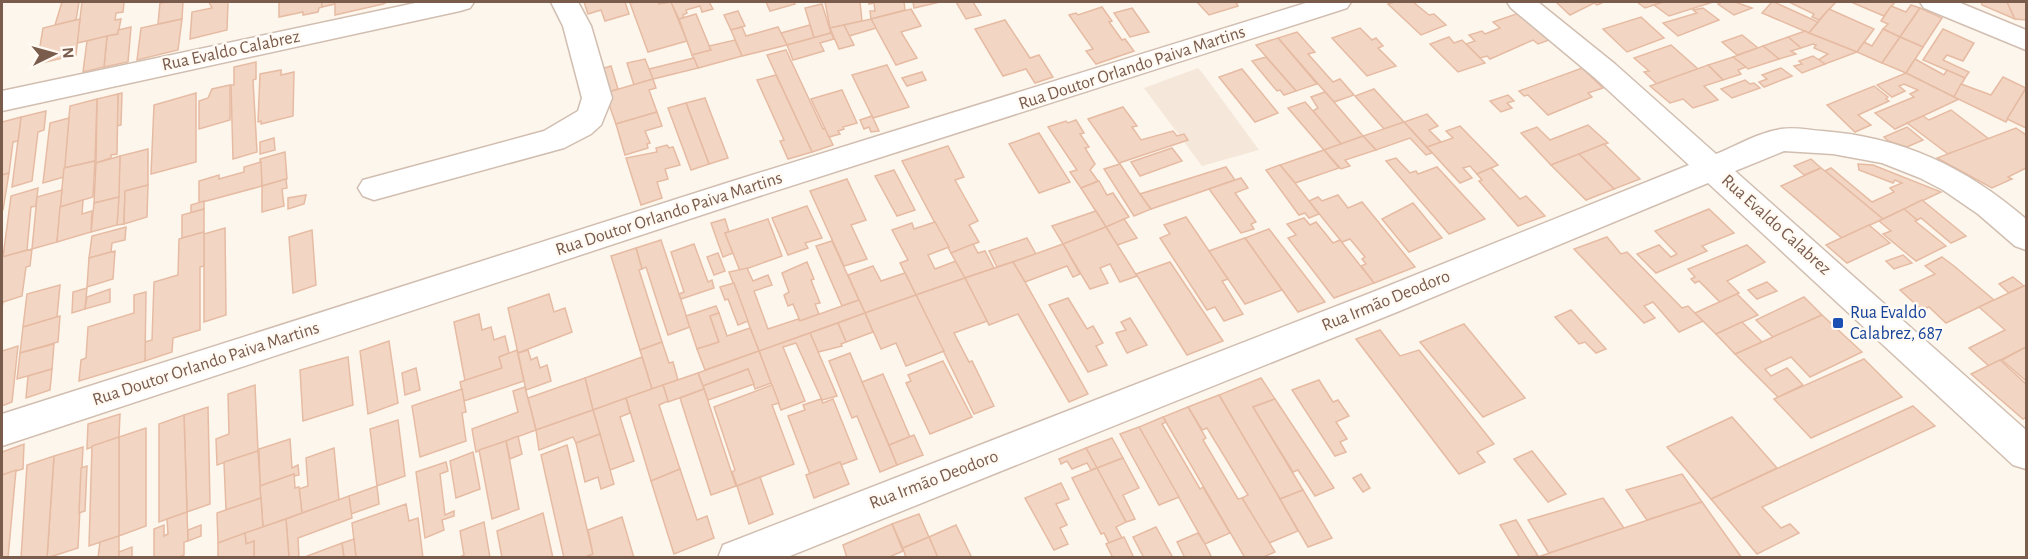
<svg xmlns="http://www.w3.org/2000/svg" width="2028" height="559" font-family="'Alegreya Sans',sans-serif">
<style>
.residential{fill:#f5e8da}
.building{fill:#f3d5c3;stroke:#e6bba3;stroke-width:1.5}
.lines{fill:none;stroke-linecap:round;stroke-linejoin:round}
.minor-casing{stroke:#d1beb0;stroke-width:3}
.minor{fill:#fff;fill-rule:evenodd}
.transit-dot{fill:#1a4fb4;stroke:#fffaf3;stroke-width:2}
.labels{text-anchor:middle;dominant-baseline:central;stroke-width:5;stroke-linejoin:round;paint-order:stroke}
.street-label{font-size:18px;fill:#7a5c4d;stroke:#fffaf3}
.transit-label{font-size:18px;fill:#164399;stroke:#fffaf3;text-anchor:start}
</style>
<rect width="100%" height="100%" fill="#fdf6ec"/>
<polygon class="residential" points="1198,68 1204,75 1259,150 1202,166 1144,88"/>
<g class="building">
<polygon points="62,2 79,2 76,20 55,25"/>
<polygon points="82,2 124,2 123,12 116,13 115,20 121,19 118,34 77,43"/>
<polygon points="168,2 183,2 182,19 158,24 160,3"/>
<polygon points="209,2 228,2 227,30 190,39 192,12 212,8"/>
<polygon points="279,2 322,2 322,7 319,8 318,12 303,15 303,12 279,17"/>
<polygon points="322,2 387,2 383,4 335,15 335,4 322,7"/>
<polygon points="584,2 625,2 629,14 605,21 601,10 588,14"/>
<polygon points="637,2 658,2 659,4 671,2 687,41 648,52 630,3"/>
<polygon points="671,2 709,2 713,9 702,12 700,6 686,10 687,13 683,15 684,18 679,19"/>
<polygon points="766,2 794,2 795,4 770,11"/>
<polygon points="825,2 860,2 862,21 830,28"/>
<polygon points="869,2 904,2 905,10 871,19 870,11 875,11 874,3 869,4"/>
<polygon points="913,2 940,2 914,8"/>
<polygon points="956,2 973,2 981,15 966,19"/>
<polygon points="1197,2 1241,2 1236,3 1238,6 1209,15"/>
<polygon points="1394,2 1413,2 1429,15 1434,14 1446,25 1421,35 1388,4"/>
<polygon points="1561,2 1604,2 1597,5 1594,3 1570,15 1557,3"/>
<polygon points="1637,2 1663,2 1645,8"/>
<polygon points="1663,2 1713,2 1669,16 1654,5"/>
<polygon points="1722,2 1735,2 1752,8 1734,15 1718,4"/>
<polygon points="1772,2 1774,2 1818,22 1809,33 1762,13"/>
<polygon points="1789,2 1836,2 1819,20 1812,17 1814,14"/>
<polygon points="1851,2 1895,2 1884,16"/>
<polygon points="1981,2 2007,2 2015,19 1982,5"/>
<polygon points="2007,2 2026,2 2026,20 2015,19"/>
<polygon points="822,4 831,33 814,38 805,8"/>
<polygon points="1911,5 1920,8 1900,37 1883,29 1888,24 1881,21 1891,6 1906,12"/>
<polygon points="1102,7 1112,21 1109,22 1122,40 1125,39 1134,51 1096,64 1086,51 1093,49 1069,15 1076,13 1078,15"/>
<polygon points="1132,8 1149,32 1130,37 1114,13"/>
<polygon points="1703,8 1719,20 1678,36 1663,23 1697,13 1693,10"/>
<polygon points="1920,8 1942,18 1923,47 1900,37"/>
<polygon points="911,9 921,26 901,32 917,58 896,65 871,19"/>
<polygon points="1829,9 1874,29 1857,52 1809,33"/>
<polygon points="738,11 745,26 731,30 724,15"/>
<polygon points="1519,13 1549,40 1538,44 1533,40 1490,59 1487,56 1480,58 1466,44 1475,41 1469,35 1482,31 1485,34 1500,28 1493,22"/>
<polygon points="696,14 711,50 692,55 679,19"/>
<polygon points="1641,17 1664,38 1627,52 1603,29"/>
<polygon points="80,19 76,55 37,64 43,28"/>
<polygon points="182,19 178,50 137,60 141,28"/>
<polygon points="871,19 876,28 849,36 844,25"/>
<polygon points="1005,20 1030,58 1039,55 1053,77 1035,83 1026,69 1003,76 975,29"/>
<polygon points="810,25 814,38 787,45 781,33"/>
<polygon points="844,25 854,45 839,49 830,28"/>
<polygon points="131,27 128,62 104,67 107,36 118,34 118,30"/>
<polygon points="742,27 746,36 778,27 787,45 742,56 731,30"/>
<polygon points="1360,28 1372,40 1376,38 1383,46 1378,48 1396,66 1367,76 1332,38"/>
<polygon points="1883,29 1900,37 1882,63 1857,52 1864,42 1872,46"/>
<polygon points="1943,29 1974,43 1963,61 1947,55 1943,60 1969,72 1965,78 1923,60"/>
<polygon points="1805,31 1809,33 1857,52 1825,64 1818,60 1828,54 1814,48 1816,45 1813,44 1801,48 1788,37"/>
<polygon points="1297,32 1315,52 1308,54 1333,82 1340,79 1354,95 1334,102 1278,38"/>
<polygon points="831,33 834,39 820,43 824,51 793,60 787,45"/>
<polygon points="1742,35 1758,48 1737,55 1722,42"/>
<polygon points="107,36 104,67 83,72 87,41"/>
<polygon points="1449,37 1454,43 1462,40 1485,63 1458,72 1430,44"/>
<polygon points="1788,37 1801,48 1791,51 1796,54 1779,59 1763,46"/>
<polygon points="1900,37 1923,47 1906,73 1882,63"/>
<polygon points="1278,38 1317,84 1296,91 1256,45"/>
<polygon points="735,40 742,56 698,68 692,55 711,50 709,46"/>
<polygon points="1671,45 1698,69 1657,84 1644,72 1649,71 1634,58"/>
<polygon points="1763,46 1779,59 1748,69 1733,57"/>
<polygon points="786,50 823,129 825,128 833,145 812,152 767,55"/>
<polygon points="1813,56 1825,64 1802,73 1794,66 1802,64 1799,61"/>
<polygon points="1266,57 1296,91 1284,95 1280,90 1277,91 1252,61"/>
<polygon points="1733,57 1746,67 1738,70 1741,74 1723,80 1708,65"/>
<polygon points="694,58 698,68 653,79 649,69"/>
<polygon points="645,59 653,79 634,85 627,63"/>
<polygon points="1915,59 1944,75 1947,70 1965,78 1954,97 1906,73"/>
<polygon points="256,62 256,79 253,80 257,152 233,159 231,85 234,85 234,67"/>
<polygon points="887,65 909,107 873,118 852,75"/>
<polygon points="1708,65 1723,80 1704,86 1718,100 1693,108 1683,99 1670,103 1650,86"/>
<polygon points="611,66 618,89 605,93 598,70"/>
<polygon points="1582,68 1603,88 1588,93 1592,97 1548,115 1528,95 1524,96 1519,91"/>
<polygon points="1781,68 1792,76 1764,87 1759,82 1767,79 1762,75"/>
<polygon points="1242,69 1278,113 1255,122 1219,77"/>
<polygon points="281,70 281,75 294,72 293,116 261,124 261,121 258,122 260,74"/>
<polygon points="922,72 926,80 907,86 902,78"/>
<polygon points="1906,73 1954,97 1959,99 1895,129 1875,113 1914,97 1910,94 1918,90 1904,84 1899,86 1905,91 1892,97 1877,85"/>
<polygon points="776,75 812,152 788,159 780,141 784,140 757,80"/>
<polygon points="2003,77 2026,88 2006,122 1954,97 1961,84 1991,95"/>
<polygon points="653,79 656,88 649,90 657,112 616,124 605,93"/>
<polygon points="1745,80 1750,84 1754,83 1760,88 1732,98 1721,89"/>
<polygon points="230,85 230,120 199,129 199,101 208,98 212,89"/>
<polygon points="1874,86 1888,97 1886,99 1889,101 1858,115 1871,125 1855,132 1827,105"/>
<polygon points="2026,88 2026,128 2007,119"/>
<polygon points="1374,89 1404,122 1384,129 1355,96"/>
<polygon points="842,90 857,123 843,127 844,129 838,131 840,134 829,137 811,99"/>
<polygon points="1325,92 1334,102 1363,136 1341,144 1313,111 1318,108 1311,97"/>
<polygon points="122,93 121,125 117,126 118,94"/>
<polygon points="196,93 196,162 151,174 154,105"/>
<polygon points="118,94 117,154 111,155 111,158 96,163 97,99"/>
<polygon points="1508,95 1514,101 1507,103 1512,108 1501,112 1490,101"/>
<polygon points="705,98 728,158 709,164 686,103"/>
<polygon points="97,99 95,161 64,168 70,106"/>
<polygon points="1305,102 1313,111 1341,144 1324,150 1288,108"/>
<polygon points="686,103 709,164 691,170 668,108"/>
<polygon points="1123,107 1137,126 1132,127 1141,140 1173,131 1177,136 1184,134 1188,140 1119,163 1088,119"/>
<polygon points="1951,110 1989,139 1948,154 1907,123 1923,116 1929,120"/>
<polygon points="46,111 44,130 38,132 32,181 12,187 21,117"/>
<polygon points="657,112 662,126 645,131 650,143 647,144 648,148 625,155 616,124"/>
<polygon points="1427,114 1438,126 1429,130 1441,142 1427,147 1404,122"/>
<polygon points="872,116 873,118 879,131 871,132 869,127 864,129 860,120"/>
<polygon points="21,117 18,141 13,142 9,173 2,175 2,122"/>
<polygon points="69,118 64,177 43,183 50,123"/>
<polygon points="1076,120 1084,133 1080,134 1089,147 1085,148 1095,164 1090,170 1098,181 1081,188 1070,172 1077,170 1048,127 1066,121 1068,123"/>
<polygon points="1404,122 1432,153 1426,155 1410,138 1376,150 1363,136"/>
<polygon points="1588,125 1608,143 1551,165 1521,133 1537,127 1550,140"/>
<polygon points="1460,126 1498,165 1477,174 1470,166 1463,168 1472,178 1460,183 1427,147 1453,138 1446,131"/>
<polygon points="1907,127 1923,140 1907,147 1888,141 1884,137"/>
<polygon points="2016,128 2026,135 2026,168 2008,177 2012,179 1992,188 1937,158"/>
<polygon points="1039,133 1070,182 1039,193 1009,144"/>
<polygon points="1363,136 1376,150 1345,160 1350,166 1341,169 1324,150"/>
<polygon points="274,138 275,150 260,154 260,142"/>
<polygon points="1604,144 1640,179 1614,189 1579,154"/>
<polygon points="667,145 669,148 673,147 680,165 665,169 668,179 657,182 662,198 641,205 626,158 657,152 656,148"/>
<polygon points="948,146 964,177 955,180 978,221 969,225 979,242 951,253 902,161"/>
<polygon points="1172,148 1182,161 1140,176 1131,162"/>
<polygon points="148,149 148,185 125,191 124,224 117,225 120,156"/>
<polygon points="1324,150 1339,168 1295,183 1280,165"/>
<polygon points="285,152 287,179 262,186 260,159"/>
<polygon points="1579,154 1614,189 1586,200 1551,165"/>
<polygon points="120,156 119,197 94,203 96,163"/>
<polygon points="1396,158 1410,173 1416,171 1418,174 1437,167 1485,219 1449,234 1386,161"/>
<polygon points="1811,159 1821,168 1804,175 1794,166"/>
<polygon points="95,161 93,197 60,207 64,168"/>
<polygon points="261,162 262,186 199,203 199,181 219,175 219,179 244,172 244,167"/>
<polygon points="1120,164 1140,194 1151,209 1134,216 1104,169"/>
<polygon points="1858,164 1873,165 1941,192 1883,219 1825,171 1831,168 1872,202 1894,192 1890,188 1902,183 1895,180 1893,183 1859,170"/>
<polygon points="1280,165 1295,183 1319,214 1309,218 1305,213 1299,215 1266,170"/>
<polygon points="1226,167 1235,180 1151,209 1140,194"/>
<polygon points="1491,168 1520,199 1526,196 1545,216 1518,226 1479,181 1482,180 1477,174"/>
<polygon points="1821,168 1825,171 1883,219 1842,238 1781,186"/>
<polygon points="894,170 915,210 897,216 875,176"/>
<polygon points="9,173 3,210 2,211 2,175"/>
<polygon points="1241,178 1248,188 1235,193 1256,222 1251,224 1254,229 1241,233 1209,189"/>
<polygon points="286,179 287,188 282,189 284,206 262,212 262,186"/>
<polygon points="847,179 866,220 851,225 867,259 844,266 810,191"/>
<polygon points="1099,181 1107,195 1113,193 1129,217 1106,227 1081,188"/>
<polygon points="148,185 147,217 124,224 125,191"/>
<polygon points="38,188 36,206 31,207 27,250 3,257 11,196"/>
<polygon points="62,190 57,242 32,249 37,197"/>
<polygon points="306,195 304,204 288,209 288,198"/>
<polygon points="1338,195 1348,208 1362,202 1415,267 1374,283 1361,266 1366,264 1362,259 1365,257 1350,239 1342,242 1309,201 1318,197 1322,201"/>
<polygon points="119,197 117,225 91,232 94,203"/>
<polygon points="83,200 82,214 92,211 91,232 57,242 60,207"/>
<polygon points="1922,200 1966,236 1951,243 1921,218 1917,220 1904,209"/>
<polygon points="204,201 204,209 191,213 191,205"/>
<polygon points="1413,203 1442,238 1409,252 1382,219"/>
<polygon points="807,206 822,238 805,243 808,248 788,255 772,218"/>
<polygon points="204,209 204,232 182,238 182,215"/>
<polygon points="1709,209 1734,233 1702,246 1707,251 1656,273 1637,254 1659,245 1671,257 1677,254 1655,231"/>
<polygon points="1904,209 1917,220 1915,221 1946,246 1916,261 1883,234 1891,231 1879,221"/>
<polygon points="1096,211 1106,227 1063,244 1052,226"/>
<polygon points="1186,217 1228,279 1222,281 1243,314 1224,321 1215,307 1207,310 1160,238 1170,234 1164,225"/>
<polygon points="1304,218 1310,225 1316,222 1333,243 1340,240 1374,283 1334,298 1288,238 1296,235 1287,224"/>
<polygon points="725,219 729,232 725,233 733,253 723,257 711,223"/>
<polygon points="768,219 782,256 740,271 725,233"/>
<polygon points="1124,219 1137,238 1117,245 1106,227"/>
<polygon points="935,222 949,247 928,255 935,269 956,261 965,278 916,295 900,263 908,260 892,230 912,223 914,229"/>
<polygon points="1869,225 1890,243 1847,263 1826,245"/>
<polygon points="126,227 125,240 112,243 111,252 89,258 92,236"/>
<polygon points="1106,227 1137,276 1120,282 1110,264 1100,268 1108,283 1090,289 1063,244"/>
<polygon points="225,228 226,315 204,322 204,234"/>
<polygon points="1269,229 1325,302 1298,312 1245,238"/>
<polygon points="312,230 316,285 293,293 289,237"/>
<polygon points="204,232 204,266 200,267 200,330 173,338 172,352 145,361 145,342 152,340 154,282 178,275 179,239"/>
<polygon points="1607,237 1621,254 1627,252 1682,308 1688,306 1703,321 1679,332 1653,302 1644,306 1655,318 1644,323 1574,249"/>
<polygon points="1027,238 1036,254 997,267 989,251"/>
<polygon points="1245,238 1282,290 1245,304 1209,251"/>
<polygon points="661,240 690,327 668,335 646,267 642,269 636,248"/>
<polygon points="832,241 859,300 842,306 816,246"/>
<polygon points="694,244 708,282 712,280 714,288 681,299 679,294 684,292 671,252"/>
<polygon points="973,244 978,253 985,251 994,268 965,278 951,253"/>
<polygon points="1063,244 1080,274 1073,277 1067,266 1025,282 1013,262"/>
<polygon points="1747,245 1765,262 1727,281 1739,293 1720,302 1699,281 1695,283 1691,279 1695,277 1688,269"/>
<polygon points="636,248 642,269 639,270 662,342 640,350 611,256"/>
<polygon points="32,249 30,266 26,267 22,296 3,302 2,308 2,257"/>
<polygon points="115,251 113,279 87,287 89,258"/>
<polygon points="718,253 725,271 714,275 707,257"/>
<polygon points="1903,255 1912,263 1894,269 1886,261"/>
<polygon points="1942,257 1954,266 1994,300 1946,323 1929,307 1922,310 1900,290 1935,274 1925,266"/>
<polygon points="807,262 814,279 811,280 820,303 815,304 819,314 800,321 793,304 788,306 784,295 789,292 782,273"/>
<polygon points="1013,262 1025,282 1088,394 1069,402 1018,314 989,325 965,278"/>
<polygon points="1170,262 1223,341 1187,355 1136,274"/>
<polygon points="873,266 881,281 905,273 916,295 865,313 848,275"/>
<polygon points="747,268 753,281 768,275 772,285 754,291 768,329 798,319 800,321 859,300 865,313 759,351 729,272"/>
<polygon points="2013,277 2024,286 2009,293 1999,284"/>
<polygon points="965,278 987,321 954,333 969,362 972,361 994,406 974,414 916,295"/>
<polygon points="1767,282 1777,291 1757,299 1748,290"/>
<polygon points="734,283 748,321 738,325 728,299 725,300 720,287"/>
<polygon points="60,285 57,317 23,327 27,294"/>
<polygon points="2026,285 2026,347 1989,366 1969,348 2005,330 1979,307"/>
<polygon points="87,288 85,309 72,313 73,292"/>
<polygon points="110,289 110,302 85,309 87,297"/>
<polygon points="146,292 145,361 79,381 81,360 86,358 88,327 134,313 134,295"/>
<polygon points="549,294 554,312 565,308 572,332 518,353 508,308"/>
<polygon points="1737,294 1758,315 1716,334 1695,313"/>
<polygon points="916,295 944,351 906,366 896,343 881,349 865,313"/>
<polygon points="1804,297 1822,315 1773,337 1756,320"/>
<polygon points="1068,298 1087,329 1093,326 1103,343 1096,346 1107,365 1088,372 1049,305"/>
<polygon points="716,306 719,313 710,316 719,342 697,349 686,316"/>
<polygon points="1571,310 1606,349 1596,353 1585,342 1579,344 1555,317"/>
<polygon points="719,313 727,336 750,328 759,351 705,370 697,349 719,342 710,316"/>
<polygon points="865,313 873,332 846,342 838,323"/>
<polygon points="479,314 482,330 491,327 494,340 505,336 509,353 499,357 502,368 465,381 454,322"/>
<polygon points="1822,315 1862,352 1810,377 1791,357 1765,369 1771,376 1787,368 1803,385 1778,397 1735,354"/>
<polygon points="60,316 58,342 20,353 23,327"/>
<polygon points="1130,318 1147,345 1127,353 1116,333 1126,330 1121,322"/>
<polygon points="1742,322 1762,342 1735,354 1716,334"/>
<polygon points="838,323 846,342 841,344 842,346 818,352 810,333"/>
<polygon points="1464,324 1525,398 1483,417 1420,342"/>
<polygon points="1380,330 1400,356 1419,350 1494,444 1477,452 1485,462 1459,474 1356,339"/>
<polygon points="810,333 837,396 822,400 796,343 783,347 805,401 781,410 759,351"/>
<polygon points="389,341 398,403 368,414 360,351"/>
<polygon points="662,342 669,363 673,362 678,380 652,389 640,350"/>
<polygon points="54,344 52,369 17,379 20,353"/>
<polygon points="18,346 12,402 2,406 2,351"/>
<polygon points="2026,347 2026,379 2025,380 2002,360"/>
<polygon points="517,350 524,381 464,401 460,382 502,368 499,357"/>
<polygon points="528,350 531,360 537,357 540,368 547,365 551,381 526,390 518,353"/>
<polygon points="759,351 771,383 755,389 748,369 703,386 698,373"/>
<polygon points="850,353 897,465 880,472 857,416 852,418 829,361"/>
<polygon points="348,357 353,405 303,421 300,370"/>
<polygon points="642,357 652,389 593,410 585,378"/>
<polygon points="1864,359 1902,397 1811,438 1774,399"/>
<polygon points="2000,360 2026,384 2026,417 2023,419 1971,374"/>
<polygon points="943,361 972,417 930,434 906,383 911,381 908,375"/>
<polygon points="416,368 420,390 405,395 402,373"/>
<polygon points="52,369 50,390 26,398 28,376"/>
<polygon points="748,369 754,384 708,400 703,386"/>
<polygon points="698,373 704,389 668,402 663,385"/>
<polygon points="883,374 910,437 889,445 862,382"/>
<polygon points="585,378 593,410 536,430 528,398"/>
<polygon points="1261,378 1275,399 1253,407 1303,490 1280,499 1219,395"/>
<polygon points="1319,380 1333,402 1338,400 1349,416 1336,422 1347,439 1340,442 1346,452 1335,456 1292,390"/>
<polygon points="255,385 258,451 217,465 216,439 229,434 228,394"/>
<polygon points="663,385 668,401 659,405 680,469 651,481 626,398"/>
<polygon points="772,385 779,403 772,405 794,464 737,486 732,472 735,470 714,407"/>
<polygon points="525,387 536,430 476,452 472,429 518,412 513,391"/>
<polygon points="462,389 466,412 462,413 466,441 420,457 412,406"/>
<polygon points="704,389 736,486 711,495 680,398"/>
<polygon points="1219,395 1280,499 1298,531 1269,543 1242,498 1248,495 1207,428 1202,430 1188,407"/>
<polygon points="626,398 630,413 620,417 634,461 610,470 593,410"/>
<polygon points="821,399 823,403 833,399 857,459 841,465 840,462 810,474 788,416 805,410 803,405"/>
<polygon points="1275,399 1334,488 1315,496 1298,470 1293,472 1253,407"/>
<polygon points="1913,406 1935,426 1762,507 1781,528 1790,524 1799,533 1757,554 1711,499"/>
<polygon points="208,407 210,504 187,512 184,415"/>
<polygon points="1188,407 1206,438 1203,440 1238,499 1242,498 1275,552 1261,558 1245,558 1163,417"/>
<polygon points="593,410 600,434 576,443 573,437 539,450 536,430"/>
<polygon points="120,414 119,437 87,449 88,424"/>
<polygon points="184,415 187,512 159,522 159,424"/>
<polygon points="1163,417 1166,422 1162,424 1200,489 1203,487 1230,533 1205,544 1139,427"/>
<polygon points="1732,417 1777,468 1711,499 1667,447"/>
<polygon points="398,420 405,476 377,486 370,429"/>
<polygon points="1139,427 1179,497 1159,505 1120,434"/>
<polygon points="146,428 146,526 119,536 119,437"/>
<polygon points="600,434 614,484 601,489 598,477 585,482 576,443"/>
<polygon points="914,435 923,455 897,465 889,445"/>
<polygon points="518,436 522,454 510,459 506,441"/>
<polygon points="119,437 119,536 89,546 92,446"/>
<polygon points="1112,438 1123,458 1097,468 1086,448"/>
<polygon points="290,439 292,468 298,465 299,475 295,476 294,474 260,486 259,449"/>
<polygon points="506,441 519,509 492,519 479,450"/>
<polygon points="24,444 23,469 2,475 2,452"/>
<polygon points="567,445 593,554 583,558 564,558 541,455"/>
<polygon points="83,447 78,548 47,558 54,456"/>
<polygon points="334,448 339,500 302,513 299,489 308,486 306,458"/>
<polygon points="1086,448 1097,468 1091,470 1087,463 1072,469 1067,461 1061,464 1059,459"/>
<polygon points="258,451 261,498 226,510 224,462"/>
<polygon points="1532,451 1566,494 1548,502 1514,459"/>
<polygon points="473,452 480,489 456,498 450,461"/>
<polygon points="54,456 47,558 21,558 27,465"/>
<polygon points="1123,458 1139,488 1123,495 1135,519 1126,522 1097,468"/>
<polygon points="446,462 448,471 440,474 445,515 454,511 454,516 442,520 444,530 425,538 416,472"/>
<polygon points="840,462 849,484 814,498 806,475"/>
<polygon points="87,466 85,511 79,513 81,468"/>
<polygon points="1097,468 1126,522 1116,527 1122,538 1109,543 1104,533 1101,534 1072,478"/>
<polygon points="680,469 697,520 707,516 714,538 674,554 651,481"/>
<polygon points="16,470 8,558 2,558 2,475"/>
<polygon points="294,474 295,488 299,487 302,513 263,527 260,486"/>
<polygon points="1361,474 1370,488 1363,492 1353,478"/>
<polygon points="1682,474 1702,502 1647,520 1626,490"/>
<polygon points="760,477 773,514 749,524 737,486"/>
<polygon points="1061,483 1069,499 1056,504 1067,525 1060,528 1068,544 1054,550 1025,498"/>
<polygon points="377,486 379,504 351,514 349,496"/>
<polygon points="1303,490 1332,538 1308,547 1280,499"/>
<polygon points="349,496 352,518 298,538 299,558 289,558 286,519"/>
<polygon points="261,498 263,527 218,543 217,513"/>
<polygon points="1603,498 1624,528 1549,553 1528,520"/>
<polygon points="1702,502 1742,558 1535,558 1624,528"/>
<polygon points="406,504 409,521 418,518 423,558 356,558 352,523"/>
<polygon points="187,512 188,541 184,542 184,555 177,558 154,558 154,529 164,525 164,536 168,534 167,519"/>
<polygon points="543,513 553,558 502,558 497,531"/>
<polygon points="919,514 929,537 903,548 892,524"/>
<polygon points="622,517 634,558 583,558 593,554 588,530"/>
<polygon points="286,519 289,558 254,558 254,541 246,544 245,533"/>
<polygon points="1516,520 1538,556 1520,558 1500,525"/>
<polygon points="484,522 490,558 458,558 464,555 460,531"/>
<polygon points="892,524 903,551 887,558 847,558 843,545"/>
<polygon points="201,525 201,536 188,541 188,530"/>
<polygon points="956,525 972,558 938,558 929,537"/>
<polygon points="1156,527 1173,558 1144,558 1133,537"/>
<polygon points="245,533 246,544 254,541 254,558 218,558 218,543"/>
<polygon points="1198,533 1205,544 1212,558 1185,558 1177,542"/>
<polygon points="119,536 119,558 98,558 100,542"/>
<polygon points="929,537 938,558 906,558 903,548"/>
<polygon points="1124,537 1134,558 1113,558 1106,544"/>
<polygon points="354,539 356,558 344,558 342,543"/>
<polygon points="342,543 344,558 302,558"/>
<polygon points="132,547 132,558 119,558 119,552"/>
</g>
<g class="lines">
<defs>
<g id="minor">
<polygon points="420,2 474,2 470,8 460,11 2,111 2,91"/>
<polygon points="551,2 578,2 591,26 612,98 601,125 591,134 564,148 374,200 363,196 358,188 363,180 544,131 578,111 582,98 563,26"/>
<polygon points="1309,2 1351,2 1347,8 744,201 2,446 2,414 733,181"/>
<path d="M 1507,2 L 1538,2 L 1615,64 L 1716,154 C 1736,146 1759,132 1781,129 C 1794,127 1809,130 1822,131 C 1902,137 1966,167 2026,219 L 2026,250 L 2015,246 L 1978,214 L 1943,190 L 1920,178 L 1882,163 L 1833,154 L 1784,151 L 1735,171 L 2026,430 L 2026,469 L 2013,465 L 1708,183 L 1397,312 L 785,558 L 718,558 L 723,545 L 1373,292 L 1689,165 L 1595,78 L 1511,8 Z"/>
<polygon points="1920,2 1958,2 2026,30 2026,50 1924,8"/>
</g>
</defs>
<use href="#minor" class="minor-casing"/>
<use href="#minor" class="minor"/>
</g>
<rect class="transit-dot" x="1832" y="317" width="12" height="12" rx="3"/>
<g class="labels">
<g class="street-label">
<text transform="translate(231 51) rotate(-12)">Rua Evaldo Calabrez</text>
<text transform="translate(1132 68) rotate(-18)">Rua Doutor Orlando Paiva Martins</text>
<text transform="translate(669 214) rotate(-18)">Rua Doutor Orlando Paiva Martins</text>
<text transform="translate(1776 225) rotate(42)">Rua Evaldo Calabrez</text>
<text transform="translate(1386 301) rotate(-22)">Rua Irmão Deodoro</text>
<text transform="translate(206 364) rotate(-18)">Rua Doutor Orlando Paiva Martins</text>
<text transform="translate(934 480) rotate(-21)">Rua Irmão Deodoro</text>
</g>
<g class="transit-label">
<text x="1850" y="313">Rua Evaldo<tspan x="1850" dy="21">Calabrez, 687</tspan></text>
</g>
</g>
<rect width="2028" height="559" fill="none" stroke="#7a5c4d" stroke-width="6"/>
<g transform="translate(54 54) rotate(85)" stroke="#fffaf3" stroke-width="4.5" paint-order="stroke">
<path d="M0-4.5L10 22L0 15L-10 22Z" fill="#7a5c4d"/>
<text y="-9" font-size="16" font-weight="bold" text-anchor="middle" fill="#7a5c4d">N</text>
</g>
</svg>
